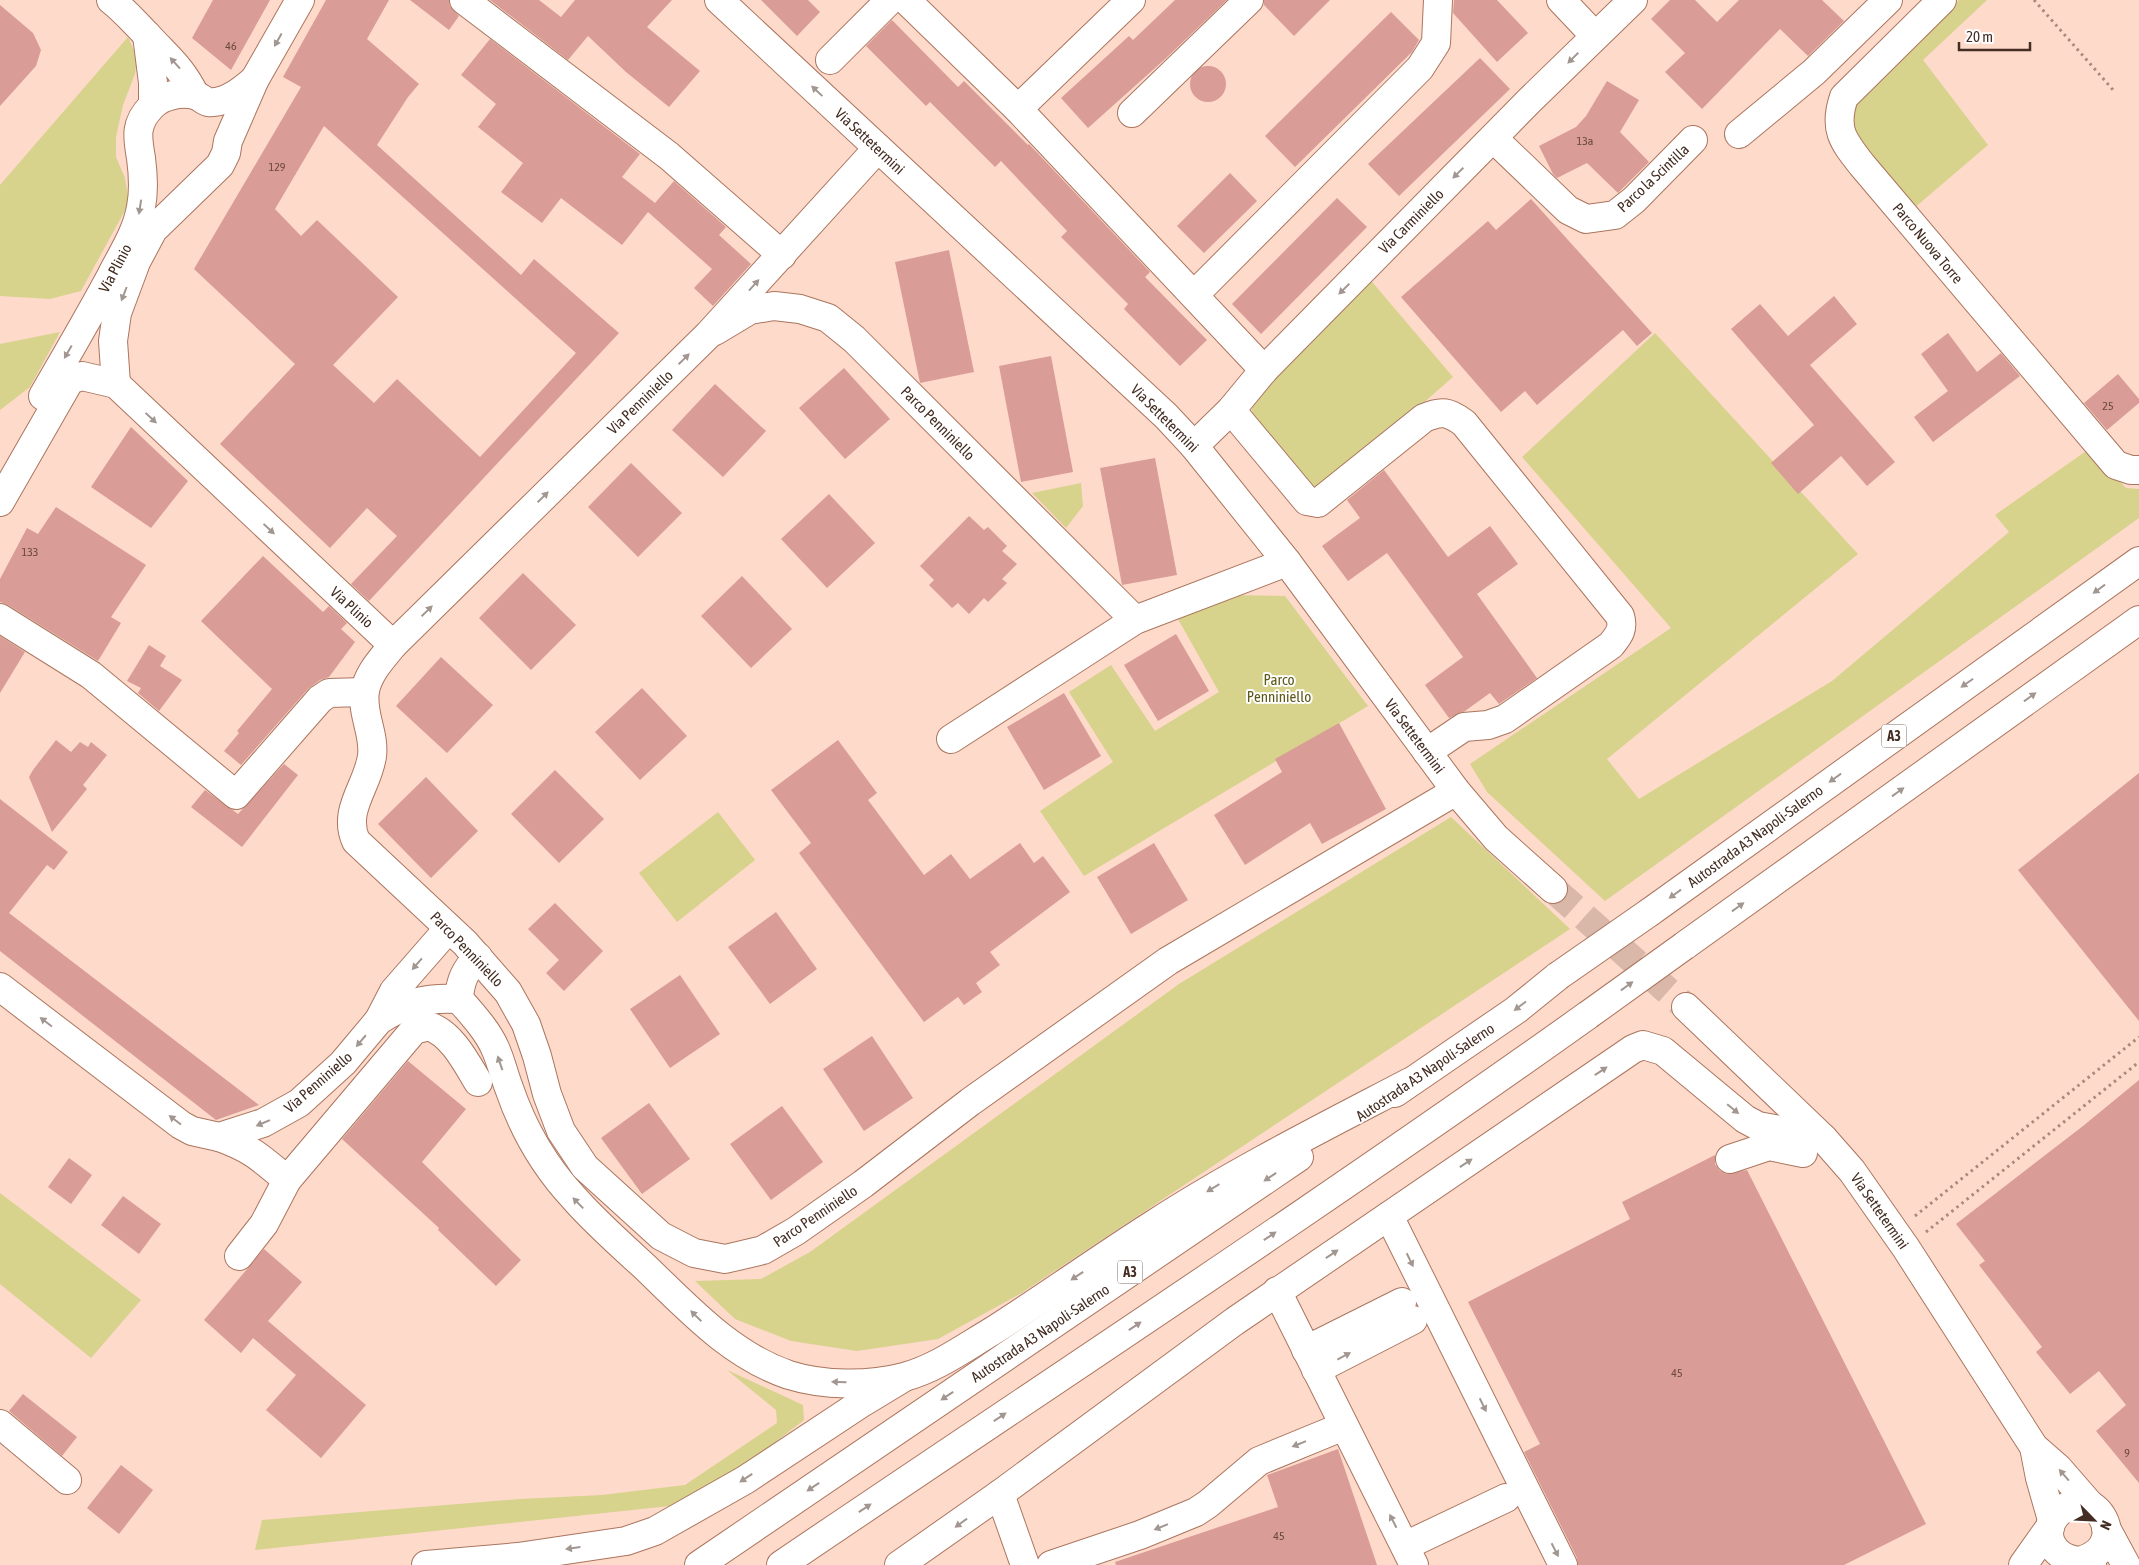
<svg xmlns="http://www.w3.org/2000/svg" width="2139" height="1565" font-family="'Asap Condensed',sans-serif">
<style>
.green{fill:#d7d28c}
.building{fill:#da9c96;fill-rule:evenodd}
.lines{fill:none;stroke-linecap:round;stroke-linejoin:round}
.major-tunnel{stroke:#d9b7a9;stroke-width:28;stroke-dasharray:28 14;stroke-linecap:butt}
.minor-casing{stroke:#ab755e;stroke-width:30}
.major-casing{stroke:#ab755e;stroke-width:30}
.highway-casing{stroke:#ab755e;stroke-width:30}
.path{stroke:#a88a7d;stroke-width:3;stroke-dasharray:2.5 4;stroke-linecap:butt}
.minor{stroke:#fff;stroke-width:28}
.major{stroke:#fff;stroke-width:28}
.highway{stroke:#fff;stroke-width:28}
.highway-bridge-casing{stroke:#ab755e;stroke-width:30;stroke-linecap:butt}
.highway-bridge{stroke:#fff;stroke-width:28}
.oneway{fill:#a29691}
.labels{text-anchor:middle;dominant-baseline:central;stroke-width:4;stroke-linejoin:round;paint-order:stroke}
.number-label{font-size:12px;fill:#6a4940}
.shield{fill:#fff;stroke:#7c6c65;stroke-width:1}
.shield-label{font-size:14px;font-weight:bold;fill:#442d23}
.street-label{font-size:15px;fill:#442d23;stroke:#fff}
.park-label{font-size:15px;fill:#5d581a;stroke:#fff}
</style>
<rect width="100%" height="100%" fill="#fedacb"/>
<g class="green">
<polygon points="1959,0 1987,0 1923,60 1988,145 1913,209 1859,150 1850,111 1860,95"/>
<polygon points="128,37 137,57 135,74 123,105 116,137 116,157 125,178 129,203 81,291 50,299 0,296 0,185"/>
<polygon points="1367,276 1453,377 1380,441 1314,491 1258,423 1252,413 1251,398"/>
<polygon points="60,332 30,387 0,410 0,344"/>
<polygon points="1655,333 1858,554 1607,759 1639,799 1832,681 2009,532 1995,515 2089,449 2126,488 2139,489 2139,518 1605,901 1487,792 1470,764 1671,628 1522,457"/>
<polygon points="1081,483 1083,506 1066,528 1032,493"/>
<polygon points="1227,595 1285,596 1368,706 1084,876 1040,811 1113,762 1069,692 1111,665 1155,731 1219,692 1178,619"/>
<polygon points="718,812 755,860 677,922 639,873"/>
<polygon points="1451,817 1570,929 1020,1294 938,1339 857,1351 791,1341 735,1319 695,1281 761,1279 810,1252 1179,984"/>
<polygon points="0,1193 141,1300 91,1358 0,1284"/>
<polygon points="727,1370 803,1405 804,1420 748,1463 679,1505 255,1550 262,1520 520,1499 602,1495 685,1485 777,1423 776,1410"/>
</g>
<g class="building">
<polygon points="213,0 270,0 231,70 192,38"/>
<path d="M 326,0 L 389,0 L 367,39 L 419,84 L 408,97 L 377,145 L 521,275 L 534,259 L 619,333 L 369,601 L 351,584 L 397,536 L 367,508 L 330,548 L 220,444 L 295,364 L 194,269 L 301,87 L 283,77 ZM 324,126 L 576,353 L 480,457 L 397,379 L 374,403 L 333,365 L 398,297 L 317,220 L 301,236 L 275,209 Z"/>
<polygon points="410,0 449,0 450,6 459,16 449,30"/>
<polygon points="490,0 539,0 561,17 575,0 672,0 647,27 700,71 669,107 626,72 588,36 568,60"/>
<polygon points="761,0 808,0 820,12 797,36"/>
<polygon points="1175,0 1227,0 1164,60 1088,128 1061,98 1129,36 1133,40"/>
<polygon points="1264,0 1330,0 1294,36 1264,5"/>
<polygon points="1454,0 1497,0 1528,33 1497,62 1453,13"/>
<polygon points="1670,0 1695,0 1717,22 1739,0 1822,0 1844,21 1808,56 1780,29 1702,109 1665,72 1685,53 1651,19"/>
<polygon points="0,5 33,33 41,50 36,66 0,106"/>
<polygon points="1391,12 1419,40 1412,52 1295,167 1265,136"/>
<polygon points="892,20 958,87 964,81 1028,145 1029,144 1150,272 1145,277 1207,340 1180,366 1124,309 1128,304 1061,237 1067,231 1001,161 995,167 930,102 926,106 866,46"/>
<polygon points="490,39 640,154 622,177 655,203 674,181 726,227 719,235 751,264 713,306 694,288 712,269 648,212 622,245 561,198 542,223 501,192 523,163 478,127 496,104 461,75"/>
<polygon points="1480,58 1510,89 1399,196 1368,164"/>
<circle cx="1208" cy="84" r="18"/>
<polygon points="1607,81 1639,100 1620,132 1649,162 1618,193 1587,163 1557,178 1553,174 1539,146 1576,127 1586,116"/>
<polygon points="1230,173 1257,201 1204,253 1177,226"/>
<polygon points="1337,198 1367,227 1261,334 1232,304"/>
<polygon points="1531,199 1652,333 1637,346 1623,330 1537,405 1525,391 1501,412 1401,297 1488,221 1496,230"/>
<polygon points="949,250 974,372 920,383 895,262"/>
<polygon points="1834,296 1857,324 1810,365 1895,462 1867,486 1841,456 1798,494 1771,463 1814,425 1731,329 1760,304 1788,336"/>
<polygon points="1948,333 1977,372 2001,353 2020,376 1933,442 1914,417 1948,391 1921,354"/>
<polygon points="1051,356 1073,472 1021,482 999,366"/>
<polygon points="844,368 890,419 845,459 799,408"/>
<polygon points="2118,374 2139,399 2139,403 2107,430 2084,403"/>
<polygon points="715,384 766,431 723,477 672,430"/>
<polygon points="131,427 188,481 151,528 91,487"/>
<polygon points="1155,458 1177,575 1122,585 1100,468"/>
<polygon points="631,463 682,513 638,557 588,507"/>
<polygon points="1384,470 1448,557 1490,526 1518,564 1477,594 1537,678 1499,704 1490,693 1465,711 1449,718 1425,685 1463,657 1387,553 1348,581 1322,546 1360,518 1347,500"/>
<polygon points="829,494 875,543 827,588 781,539"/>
<polygon points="56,507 146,565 111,617 121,623 98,661 8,605 0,602 0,579 27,528 38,534"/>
<polygon points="969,516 984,530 988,527 1007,546 1002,551 1017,564 1002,579 1007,583 988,602 984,598 969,614 958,603 952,608 929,585 934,580 920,566"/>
<polygon points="263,556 323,612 329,606 347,623 341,629 355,642 329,677 320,680 308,689 241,765 224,751 239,733 237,731 272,689 201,621"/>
<polygon points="523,573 576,625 531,670 479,618"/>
<polygon points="742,576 792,629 751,668 701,616"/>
<polygon points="1176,634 1209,691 1158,721 1124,665"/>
<polygon points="0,636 25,652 0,693"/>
<polygon points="149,645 166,656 160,666 182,680 159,711 138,693 141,688 127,681"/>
<polygon points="441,657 493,705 447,753 396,706"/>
<polygon points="642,688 687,736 640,780 595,732"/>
<polygon points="1064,693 1101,756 1044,790 1007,727"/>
<polygon points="1339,723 1386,809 1322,844 1310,823 1245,865 1214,815 1282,772 1275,759"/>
<polygon points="56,740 71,752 80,742 88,747 91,742 107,755 83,785 87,789 52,832 29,777 33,770"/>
<polygon points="838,740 877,793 868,800 924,875 951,854 970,879 1020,843 1034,863 1043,856 1070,892 990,952 1000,965 976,983 982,992 964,1005 958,997 924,1022 799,853 811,843 771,790"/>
<polygon points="284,764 298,775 242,847 191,807 205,790 238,814"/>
<polygon points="555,770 604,819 559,863 511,814"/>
<polygon points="2139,773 2139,1021 2018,870"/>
<polygon points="426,777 478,831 431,878 378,824"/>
<polygon points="0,799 68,852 54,870 47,865 9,913 259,1105 216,1120 0,951"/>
<polygon points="1154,843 1188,900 1131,934 1097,877"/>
<polygon points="555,903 603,951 564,991 546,973 559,960 528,929"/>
<polygon points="776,912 817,969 770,1004 728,947"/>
<polygon points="680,975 720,1034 670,1068 630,1009"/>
<polygon points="872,1036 913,1098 864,1131 823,1069"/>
<polygon points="408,1061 466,1109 422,1162 521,1260 496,1286 438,1230 439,1228 342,1139"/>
<polygon points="2139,1080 2139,1483 2096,1431 2126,1405 2099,1371 2070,1394 2036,1352 2042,1347 1979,1265 1985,1261 1956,1224 2083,1126"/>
<polygon points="649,1103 690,1159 642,1194 601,1138"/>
<polygon points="782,1106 823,1162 771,1200 730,1144"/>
<polygon points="1715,1155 1715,1164 1719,1170 1726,1174 1747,1170 1926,1524 1844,1565 1578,1565 1577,1558 1524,1452 1540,1444 1468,1302 1630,1219 1622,1202"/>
<polygon points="69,1158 92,1175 71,1204 48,1187"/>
<polygon points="123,1196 161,1224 139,1254 101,1225"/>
<polygon points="264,1249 302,1282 268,1321 366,1405 321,1458 266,1410 296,1375 253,1338 241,1353 204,1320"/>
<polygon points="23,1394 77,1437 62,1456 9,1411"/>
<polygon points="1338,1449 1377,1565 1116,1565 1115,1562 1278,1507 1267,1475"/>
<polygon points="121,1465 153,1490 119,1534 87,1508"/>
</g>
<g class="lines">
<polyline class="major-tunnel" points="1553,889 1686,1007"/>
<defs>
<g id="minor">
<path d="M 111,0 C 125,11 135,23 147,35 C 168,58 181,67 195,95"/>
<polyline points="464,0 669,156 782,255"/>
<polyline points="906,0 1018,109 1264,370"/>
<polyline points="1561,0 1595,36"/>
<path d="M 1942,0 L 1844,97 C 1833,129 1843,141 1862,165 L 2116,465 L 2131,470 L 2139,470"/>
<polyline points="147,35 153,83 153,104"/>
<polyline points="830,60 890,0"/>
<polyline points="1018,109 1131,0"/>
<polyline points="1132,113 1249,0"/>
<polyline points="1739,134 1814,72 1888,0"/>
<polyline points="1493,138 1568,210 1586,219 1615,215 1634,200 1693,140"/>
<polyline points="1194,295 1420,68 1436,43 1438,0"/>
<polyline points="715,331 750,310 774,306 800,309 828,318 854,339 1135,620"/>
<path d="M 1231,410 L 1307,501 L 1318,503 L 1424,418 C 1442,410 1449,412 1464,423 L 1620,616 C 1624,629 1619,635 1611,645 L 1505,719 L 1488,725 L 1464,727 L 1427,752"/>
<polyline points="1194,446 1231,410 1264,370 1529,101 1633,0"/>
<polyline points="0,618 91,675 236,795 320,699 329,693 364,692"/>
<path d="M 393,645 C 382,659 368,673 365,691 C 361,713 375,734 372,756 C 368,786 342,810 356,841 L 465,943 L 508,992 L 526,1024 L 537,1056 L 547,1094 L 561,1131 L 585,1167 L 661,1236 L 694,1253 L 725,1259 L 763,1250 L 796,1231 L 863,1184 L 970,1102 L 1168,961 L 1456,791"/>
<polyline points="951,739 1135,620 1287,562"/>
<polyline points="0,987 181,1125 192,1131 219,1137 263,1123 299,1103 343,1063 379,1020 394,991 449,928"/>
<path d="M 219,1137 C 251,1148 262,1159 287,1180"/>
<polyline points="1730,1159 1769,1146 1803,1153"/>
<polyline points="1389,1216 1563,1565"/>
<path d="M 239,1256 L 264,1224 L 287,1180 L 414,1030 L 429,1026 C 452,1034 466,1062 478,1082"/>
<polyline points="1277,1291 1414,1565"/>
<polyline points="1306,1350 1402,1302"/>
<polyline points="1316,1370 1413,1320"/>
<polyline points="0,1424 67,1480"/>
<polyline points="1000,1494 1025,1565"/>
<polyline points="1405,1546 1506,1498"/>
<polyline points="426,1565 518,1557 626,1541 655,1531 745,1480 860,1404 903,1378"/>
<polyline points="899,1565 1000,1494 1235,1321 1633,1049 1643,1045 1663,1051 1745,1119 1758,1126 1823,1138"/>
<polyline points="1051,1565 1140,1535 1196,1512 1208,1504 1259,1461 1344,1426"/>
<polyline points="2023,1565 2050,1527"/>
</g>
<g id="major">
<polyline points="719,0 1166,416 1194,446 1287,562 1456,791 1496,838 1553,889"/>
<polyline points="116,384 113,341 117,313 136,262 153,230 220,165 226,153 228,141 255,79 300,0"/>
<path d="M 43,396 C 66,356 89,317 111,276 C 122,254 137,232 141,207 C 144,192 143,173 141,158 C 137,136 135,123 152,106 C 162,95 181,92 195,95 C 199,96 204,101 208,102 C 225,104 244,89 255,79"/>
<polyline points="0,502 70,380 82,376 116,384 393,645 709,334 878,148"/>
<polyline points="1686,1007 1823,1138 1852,1171 1906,1248 2034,1447 2058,1468 2092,1507"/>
<polyline points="2034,1447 2040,1478 2052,1520"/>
<polyline points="2106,1528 2126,1565"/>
<path d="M 2083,1560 C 2094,1556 2104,1550 2106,1537 C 2108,1529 2105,1521 2101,1515 C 2077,1481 2027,1528 2060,1554 C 2070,1562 2082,1560 2092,1565"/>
</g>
<g id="highway">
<polyline points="1650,912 2139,561"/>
<polyline points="1684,946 2139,620"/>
<path d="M 478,957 C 465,970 460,981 459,999 C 472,1014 487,1030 495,1048 C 501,1061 504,1075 509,1088 C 523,1129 545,1167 574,1198 C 595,1222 620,1244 644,1266 C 688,1308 730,1355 789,1375 C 824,1386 869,1386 904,1377 C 935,1369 964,1348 991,1332 C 1046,1297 1099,1259 1154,1224 C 1236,1171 1324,1127 1410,1082"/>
<path d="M 379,1020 C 408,1002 425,997 459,999"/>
<polyline points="1395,1093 1516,1010 1558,976"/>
<polyline points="699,1565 1299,1157"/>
<path d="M 781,1565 C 1051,1382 1323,1204 1588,1015"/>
</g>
</defs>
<use href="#minor" class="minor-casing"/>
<use href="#major" class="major-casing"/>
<use href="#highway" class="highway-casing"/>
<g class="path">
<polyline points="2034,0 2114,91"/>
<polyline points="1915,1216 2139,1037"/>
<polyline points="1926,1232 2139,1062"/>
</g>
<use href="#minor" class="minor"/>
<use href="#major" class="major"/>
<use href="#highway" class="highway"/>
<defs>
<g id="highway-bridge">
<polyline points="1558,976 1650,912"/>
<polyline points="1588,1015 1684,946"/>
</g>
</defs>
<use href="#highway-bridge" class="highway-bridge-casing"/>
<use href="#highway-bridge" class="highway-bridge"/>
</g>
<defs><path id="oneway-solid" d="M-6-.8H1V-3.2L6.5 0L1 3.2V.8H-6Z" transform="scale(1.25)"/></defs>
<g class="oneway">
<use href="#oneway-solid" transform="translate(278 40) rotate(119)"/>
<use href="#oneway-solid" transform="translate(1573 58) rotate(135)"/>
<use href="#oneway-solid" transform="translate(175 63) rotate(-132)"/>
<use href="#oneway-solid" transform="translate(817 91) rotate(-137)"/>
<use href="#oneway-solid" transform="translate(1458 173) rotate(135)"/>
<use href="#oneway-solid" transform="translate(140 207) rotate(99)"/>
<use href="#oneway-solid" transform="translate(754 285) rotate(-48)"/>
<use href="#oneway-solid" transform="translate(1344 289) rotate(135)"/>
<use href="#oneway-solid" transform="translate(124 294) rotate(111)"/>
<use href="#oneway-solid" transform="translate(68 352) rotate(120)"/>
<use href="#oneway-solid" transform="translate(684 359) rotate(-44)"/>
<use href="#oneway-solid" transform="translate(151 418) rotate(43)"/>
<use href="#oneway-solid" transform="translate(543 497) rotate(-44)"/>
<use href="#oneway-solid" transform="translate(269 529) rotate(43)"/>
<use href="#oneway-solid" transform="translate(2099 589) rotate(144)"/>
<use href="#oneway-solid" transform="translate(427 611) rotate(-44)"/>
<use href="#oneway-solid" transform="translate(1967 683) rotate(145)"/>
<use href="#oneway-solid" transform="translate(2030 697) rotate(-36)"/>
<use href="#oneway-solid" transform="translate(1835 778) rotate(144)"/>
<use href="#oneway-solid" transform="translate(1898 792) rotate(-36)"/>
<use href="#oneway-solid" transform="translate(1675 894) rotate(144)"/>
<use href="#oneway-solid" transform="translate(1738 907) rotate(-36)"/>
<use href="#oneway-solid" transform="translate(417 964) rotate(131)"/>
<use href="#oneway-solid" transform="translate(1627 986) rotate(-36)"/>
<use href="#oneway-solid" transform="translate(1520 1006) rotate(143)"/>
<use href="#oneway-solid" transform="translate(46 1022) rotate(-143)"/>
<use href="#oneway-solid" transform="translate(361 1041) rotate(130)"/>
<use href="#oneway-solid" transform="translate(500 1063) rotate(-109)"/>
<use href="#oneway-solid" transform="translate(1601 1071) rotate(-34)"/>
<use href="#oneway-solid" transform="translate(1733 1109) rotate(39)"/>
<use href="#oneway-solid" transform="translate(175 1120) rotate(-143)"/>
<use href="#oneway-solid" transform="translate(263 1123) rotate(157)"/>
<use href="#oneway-solid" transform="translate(1466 1163) rotate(-34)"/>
<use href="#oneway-solid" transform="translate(1270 1177) rotate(146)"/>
<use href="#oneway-solid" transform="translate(1213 1188) rotate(149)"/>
<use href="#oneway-solid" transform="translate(578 1203) rotate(-134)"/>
<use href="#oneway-solid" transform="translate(1270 1236) rotate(-34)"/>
<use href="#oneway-solid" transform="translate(1332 1254) rotate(-34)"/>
<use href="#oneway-solid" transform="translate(1410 1260) rotate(64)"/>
<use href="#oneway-solid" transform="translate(1077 1276) rotate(146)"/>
<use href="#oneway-solid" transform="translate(696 1316) rotate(-136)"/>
<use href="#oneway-solid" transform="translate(1135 1326) rotate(-34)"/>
<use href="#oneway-solid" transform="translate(1344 1356) rotate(-28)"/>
<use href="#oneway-solid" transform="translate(839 1382) rotate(-179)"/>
<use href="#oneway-solid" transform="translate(947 1396) rotate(146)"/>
<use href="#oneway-solid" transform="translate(1483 1405) rotate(64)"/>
<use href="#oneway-solid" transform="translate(1000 1417) rotate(-34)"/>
<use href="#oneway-solid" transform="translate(1299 1444) rotate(158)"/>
<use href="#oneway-solid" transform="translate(2064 1475) rotate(-131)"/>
<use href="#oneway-solid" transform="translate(746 1478) rotate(147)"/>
<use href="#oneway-solid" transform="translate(813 1487) rotate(146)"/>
<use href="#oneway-solid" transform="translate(865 1508) rotate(-34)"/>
<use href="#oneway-solid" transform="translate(1393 1521) rotate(-117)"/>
<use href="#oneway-solid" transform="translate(961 1523) rotate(144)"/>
<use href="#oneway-solid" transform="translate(1161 1527) rotate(158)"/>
<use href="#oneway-solid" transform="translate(573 1548) rotate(172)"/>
<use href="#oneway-solid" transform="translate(1555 1550) rotate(63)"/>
</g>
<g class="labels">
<g class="number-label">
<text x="231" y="46">46</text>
<text x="1585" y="141">13a</text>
<text x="277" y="167">129</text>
<text x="2108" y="406">25</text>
<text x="30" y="552">133</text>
<text x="1677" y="1373">45</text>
<text x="2127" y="1453">9</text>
<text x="1279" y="1536">45</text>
</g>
<g class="shield">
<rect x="1881.5" y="724.5" width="25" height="23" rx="4"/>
<rect x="1117.5" y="1260.5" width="25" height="23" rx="4"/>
</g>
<g class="shield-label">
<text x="1894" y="736">A3</text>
<text x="1130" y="1272">A3</text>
</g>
<g class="street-label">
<text transform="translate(870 141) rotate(43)">Via Settetermini</text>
<text transform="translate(1653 178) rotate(-43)">Parco la Scintilla</text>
<text transform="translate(1411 221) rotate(-45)">Via Carminiello</text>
<text transform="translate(1928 243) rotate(50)">Parco Nuova Torre</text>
<text transform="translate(115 268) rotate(-62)">Via Plinio</text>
<text transform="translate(640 402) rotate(-44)">Via Penniniello</text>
<text transform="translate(1165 418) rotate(45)">Via Settetermini</text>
<text transform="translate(938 423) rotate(45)">Parco Penniniello</text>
<text transform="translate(352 607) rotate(43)">Via Plinio</text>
<text transform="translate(1415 736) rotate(53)">Via Settetermini</text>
<text transform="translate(1755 836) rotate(-36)">Autostrada A3 Napoli-Salerno</text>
<text transform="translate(467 949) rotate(46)">Parco Penniniello</text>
<text transform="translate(1425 1072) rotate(-34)">Autostrada A3 Napoli-Salerno</text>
<text transform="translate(318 1082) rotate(-41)">Via Penniniello</text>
<text transform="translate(1880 1211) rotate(55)">Via Settetermini</text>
<text transform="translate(815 1216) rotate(-34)">Parco Penniniello</text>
<text transform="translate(1040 1333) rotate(-34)">Autostrada A3 Napoli-Salerno</text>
</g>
<g class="park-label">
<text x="1279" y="679">Parco<tspan x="1279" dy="17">Penniniello</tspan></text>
</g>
</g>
<g transform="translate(2094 1520) rotate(114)" stroke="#ffffff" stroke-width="4" paint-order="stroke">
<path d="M0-4L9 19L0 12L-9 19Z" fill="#442d23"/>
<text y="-8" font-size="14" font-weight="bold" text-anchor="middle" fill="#442d23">N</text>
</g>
<path d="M1959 42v8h71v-8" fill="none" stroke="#442d23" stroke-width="2.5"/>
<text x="1966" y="42" font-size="15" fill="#442d23" stroke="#ffffff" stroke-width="4" paint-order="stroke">20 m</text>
</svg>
